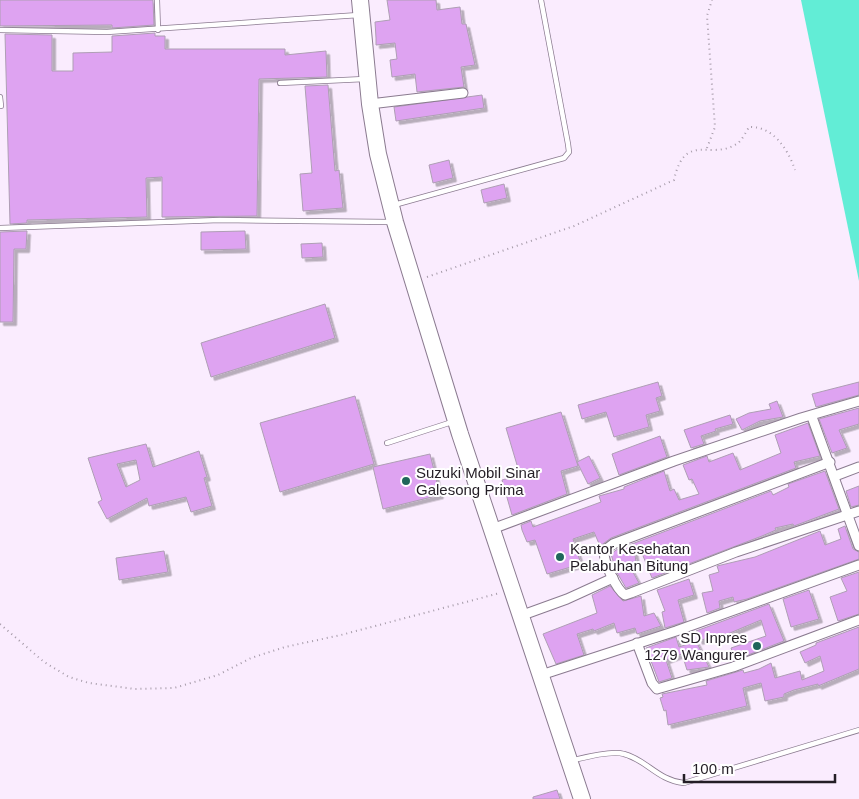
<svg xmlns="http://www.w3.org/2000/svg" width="859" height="799" font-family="Arial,sans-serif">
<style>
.water{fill:#62edd6}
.building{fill:#dea3f1;stroke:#ae9eb4;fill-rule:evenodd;filter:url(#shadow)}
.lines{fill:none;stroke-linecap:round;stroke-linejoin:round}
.lane-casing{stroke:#8b7b90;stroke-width:6}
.street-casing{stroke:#8b7b90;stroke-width:11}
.highway-casing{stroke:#8b7b90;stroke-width:18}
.path{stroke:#a69ba9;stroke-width:2;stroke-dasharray:1 4;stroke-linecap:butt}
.lane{stroke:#fff;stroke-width:4.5}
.street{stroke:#fff;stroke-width:9}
.highway{stroke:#fff;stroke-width:16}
.poi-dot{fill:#1f665b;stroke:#fff;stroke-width:2}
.labels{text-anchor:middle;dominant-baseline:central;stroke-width:4;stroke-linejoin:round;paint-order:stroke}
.poi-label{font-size:15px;fill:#241e26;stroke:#fff;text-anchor:start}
</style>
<defs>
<filter id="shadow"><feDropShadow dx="3.5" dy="3.5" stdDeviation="0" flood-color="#0004"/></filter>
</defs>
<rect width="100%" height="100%" fill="#faecfe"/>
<polygon class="water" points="801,0 859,0 859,281"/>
<g class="building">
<polygon points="0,0 153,0 154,25 112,28 112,25 0,26"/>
<polygon points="387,0 436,0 437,10 460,7 462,24 466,24 475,65 461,67 464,87 417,92 415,74 392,77 390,60 397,59 395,43 376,45 376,38 375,22 390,20"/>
<polygon points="155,33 155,36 165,36 165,49 285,49 285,55 326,51 327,77 259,79 257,216 162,217 162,177 146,178 147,217 27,220 27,223 10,224 5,34 52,35 52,71 73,71 73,53 112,52 112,36"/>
<polygon points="328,85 335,171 339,170 343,208 303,211 300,174 312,173 305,86"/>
<polygon points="482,95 484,108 396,121 394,107"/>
<polygon points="449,160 453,178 433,183 429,165"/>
<polygon points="504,184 507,198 484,203 481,190"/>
<polygon points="27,231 26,249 14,249 13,322 0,322 0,232"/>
<polygon points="245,231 246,249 201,250 201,232"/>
<polygon points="322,243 323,257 302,258 301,244"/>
<polygon points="325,304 335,338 211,377 201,343"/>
<polygon points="658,382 662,396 656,398 660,411 646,415 649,427 614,437 606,412 582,419 578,405"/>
<polygon points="859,382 859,395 816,407 812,394"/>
<polygon points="355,396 374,464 280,492 260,423"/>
<polygon points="777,401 783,417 760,421 742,430 736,419 749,413 771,409 769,404"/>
<polygon points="859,408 859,424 839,430 847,448 832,453 819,419"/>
<polygon points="561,412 578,466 561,471 567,494 512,515 502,480 520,475 506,428"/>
<polygon points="730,415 733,424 715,429 716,431 701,436 704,444 691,448 684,430"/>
<polygon points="808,423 820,456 794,462 796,468 611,538 600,546 594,532 573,539 581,564 547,574 535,540 527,542 522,530 521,525 531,521 533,527 601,502 599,496 624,489 624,487 664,471 670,491 674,489 679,500 699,494 692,479 689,480 683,465 707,456 709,462 733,453 740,470 781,453 775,435"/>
<polygon points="660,436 667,457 619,475 612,454"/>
<path d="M 146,444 L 153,467 L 199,451 L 207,477 L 204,478 L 212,506 L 191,512 L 186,497 L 149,506 L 147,498 L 107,519 L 98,502 L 102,500 L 88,458 ZM 136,460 L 140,480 L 126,487 L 117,464 Z"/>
<polygon points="430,454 440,495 383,509 373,467"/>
<polygon points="589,456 600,478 588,484 577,462"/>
<polygon points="825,471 839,509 794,526 793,524 775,528 776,530 762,536 652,578 639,546 634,548 636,562 629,565 639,583 626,588 616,571 611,554 616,550 771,491 773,495 789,487 788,484"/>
<polygon points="859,486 859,505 851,507 846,491"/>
<polygon points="845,526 853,549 859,552 859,559 747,599 734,602 733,597 719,601 720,608 707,613 702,593 713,591 709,575 719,572 717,566 755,557 820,531 825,545 841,539 838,529"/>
<polygon points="164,551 168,572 119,580 116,558"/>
<polygon points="859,572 859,614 838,621 830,597 847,591 841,578"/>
<polygon points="689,579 694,595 678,600 684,622 665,628 662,612 665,611 657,590"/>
<polygon points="610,586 623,601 641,596 644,616 654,613 661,626 637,634 635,628 617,633 614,623 594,631 593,629 577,634 584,655 556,664 543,634 597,613 592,595"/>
<polygon points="809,590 819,619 791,627 783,599"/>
<polygon points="769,604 784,641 735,660 731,648 766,636 761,620 718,638 716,635 699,641 696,631"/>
<polygon points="859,627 859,669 818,686 818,684 794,690 784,694 784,697 765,701 761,683 743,688 747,706 668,725 666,710 664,711 660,698 663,697 662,694 707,685 706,681 743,670 744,673 759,669 771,663 775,678 800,671 802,680 824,671 820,656 805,663 800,652 816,645 816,643"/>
<polygon points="676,637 679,647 696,641 709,667 687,670 682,654 666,660 672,678 659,682 646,648"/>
<polygon points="557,790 560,799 533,799 533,797"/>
</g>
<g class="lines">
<defs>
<g id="lane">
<polyline points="157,0 158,30"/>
<polyline points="0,30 107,32 359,15"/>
<polyline points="280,83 365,79"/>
<polyline points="0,97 1,106"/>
<polyline points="394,205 564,158 569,152 568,144 541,0"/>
<polyline points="0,228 220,220 391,222"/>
<polyline points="387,443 452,422"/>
<path d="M 574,760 C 586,757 612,750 624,754 C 647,760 657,780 684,783 L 859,730"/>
</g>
<g id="street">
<polyline points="370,104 463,93"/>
<polyline points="812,417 859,546"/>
<path d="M 830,462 L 613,544 L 605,550 C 601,559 617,590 625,595 L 631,593 L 736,552 L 859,511"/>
<polyline points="835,476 859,467"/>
<polyline points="492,529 674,461 801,418 859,401"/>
<polyline points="520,616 567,599 613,578"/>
<polyline points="637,643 652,683 657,689 733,667 859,620"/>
<polyline points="541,675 676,631 859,565"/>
</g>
<polyline id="highway" points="360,0 370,104 378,154 395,222 460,434 582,799"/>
</defs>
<use href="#lane" class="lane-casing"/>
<use href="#street" class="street-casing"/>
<use href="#highway" class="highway-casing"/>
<g class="path">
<polyline points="707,148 715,127 707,16 712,0"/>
<path d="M 427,277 L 574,226 L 674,180 C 685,130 711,162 738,143 C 742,140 746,132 749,127 C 773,126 788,149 795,170"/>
<polyline points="0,624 44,662 69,677 89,683 135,689 174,688 218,675 251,658 285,647 341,635 500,593"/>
</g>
<use href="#lane" class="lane"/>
<use href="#street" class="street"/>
<use href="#highway" class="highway"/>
</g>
<g class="poi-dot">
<circle cx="406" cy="481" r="5"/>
<circle cx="560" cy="557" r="5"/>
<circle cx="757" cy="646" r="5"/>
</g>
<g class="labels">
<g class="poi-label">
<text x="416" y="472">Suzuki Mobil Sinar<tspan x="416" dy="17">Galesong Prima</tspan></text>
<text x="570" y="548">Kantor Kesehatan<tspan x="570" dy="17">Pelabuhan Bitung</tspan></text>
<text x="747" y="637" text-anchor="end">SD Inpres<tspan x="747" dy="17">1279 Wangurer</tspan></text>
</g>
</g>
<path d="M684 774v8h151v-8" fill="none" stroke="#241e26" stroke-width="2.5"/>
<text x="692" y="774" font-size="15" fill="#241e26" stroke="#ffffff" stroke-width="4" paint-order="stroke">100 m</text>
</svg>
